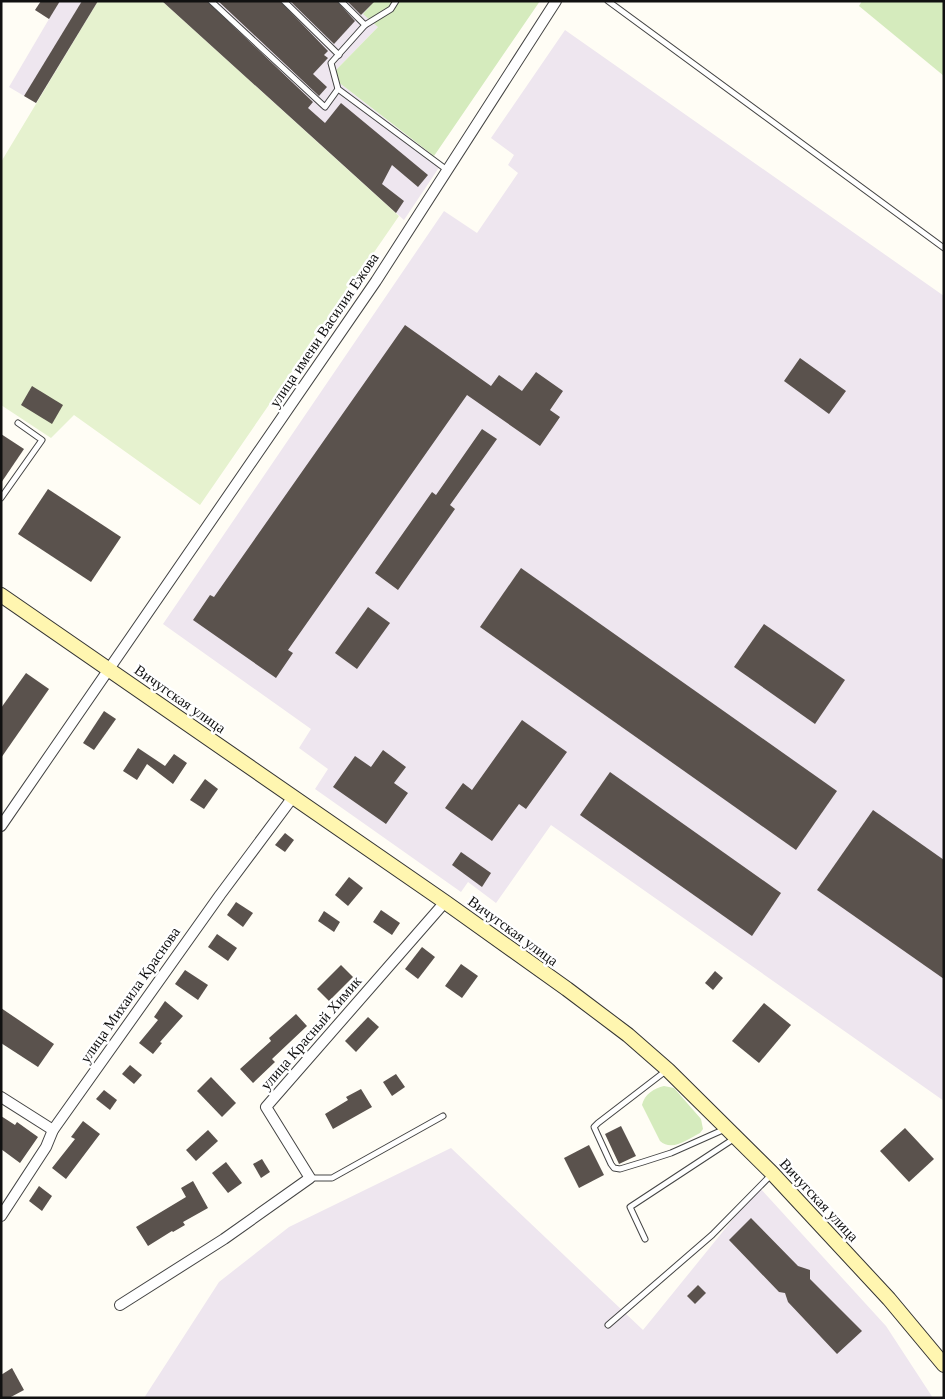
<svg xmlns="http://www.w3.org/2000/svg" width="945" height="1399" font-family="Georgia,serif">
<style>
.industrial{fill:#eee6ef}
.green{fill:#d5ebbd}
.pitch{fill:#e6f2cf}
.building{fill:#5a524d}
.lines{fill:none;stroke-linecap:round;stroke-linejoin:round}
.service-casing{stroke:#444;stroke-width:7}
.minor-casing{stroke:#444;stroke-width:12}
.secondary-casing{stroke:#333;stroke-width:16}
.service{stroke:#fff;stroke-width:5}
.minor{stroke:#fff;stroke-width:10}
.secondary{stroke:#fff6b0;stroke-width:14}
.labels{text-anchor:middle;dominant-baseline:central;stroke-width:5;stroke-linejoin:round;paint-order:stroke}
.street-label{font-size:15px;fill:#111;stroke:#fff}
</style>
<rect width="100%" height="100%" fill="#fffdf5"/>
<g class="industrial">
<polygon points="41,1 98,1 36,103 9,87 49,19 35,10"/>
<polygon points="162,1 368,1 372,5 378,27 337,69 337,81 442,163 404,220"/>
<polygon points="565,30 944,296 944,1101 551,825 496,903 468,882 461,892 315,789 328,769 299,748 311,729 163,624 444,211 477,233 518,173 508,165 514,155 491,138"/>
<polygon points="451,1148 643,1330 759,1187 886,1326 933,1398 144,1398 219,1282 289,1227"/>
</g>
<g class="green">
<polygon points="368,1 540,1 434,156 337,81 334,74 337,69 378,27 363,14 371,5"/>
<polygon points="862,1 944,1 944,76 859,6"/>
<path d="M 664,1086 L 674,1088 L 701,1119 L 703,1129 L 700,1133 C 688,1139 672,1152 660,1141 L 642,1105 C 644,1095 654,1088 664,1086 Z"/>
</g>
<polygon class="pitch" points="98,1 162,1 399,216 200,505 74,415 51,438 1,405 1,162"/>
<g class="building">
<polygon points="41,1 60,1 49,19 35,10"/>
<polygon points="82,1 98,1 36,103 24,96"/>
<polygon points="162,1 207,1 313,102 308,108 325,123 341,103 428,175 418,187 392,165 382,184 404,201 396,213"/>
<polygon points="218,1 280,1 328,51 324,55 328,58 313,74 327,87 319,96"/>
<polygon points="290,1 337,1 355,21 334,44"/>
<polygon points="347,1 375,1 361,15"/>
<polygon points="405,325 491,386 499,375 522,391 536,372 563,391 550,410 560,417 540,446 467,395 288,650 293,653 276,678 193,620 210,595 214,597"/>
<polygon points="800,358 846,391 829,414 784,381"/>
<polygon points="32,386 63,405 52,424 21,405"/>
<polygon points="482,429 497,439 450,505 455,509 398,590 375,573 432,492 436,495"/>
<polygon points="1,434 24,449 1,483"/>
<polygon points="48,489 121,537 91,582 18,534"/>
<polygon points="521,568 837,791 796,850 480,627"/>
<polygon points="368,607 390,623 357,669 335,653"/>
<polygon points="764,624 845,680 815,724 734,667"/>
<polygon points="26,673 49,689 1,758 1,708"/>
<polygon points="104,711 116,719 94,750 83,743"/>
<polygon points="522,720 567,752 526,809 519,804 492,841 445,808 463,783 472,790"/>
<polygon points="138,748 165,766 174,754 187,763 173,784 147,764 137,780 123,771"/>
<polygon points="383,750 406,767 394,783 408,793 386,824 333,787 355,756 371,767"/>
<polygon points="610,772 781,893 752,936 580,815"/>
<polygon points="205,779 218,789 204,809 190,800"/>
<polygon points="873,810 944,860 944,979 817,890"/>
<polygon points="285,833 294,840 285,852 275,845"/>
<polygon points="461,852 491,873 482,887 452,865"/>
<polygon points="349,877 363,888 348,906 335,895"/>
<polygon points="236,902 253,913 243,927 227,915"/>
<polygon points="381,910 400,923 392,935 373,922"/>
<polygon points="324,911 340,922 334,932 318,921"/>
<polygon points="217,934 237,948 228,961 208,947"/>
<polygon points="422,947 435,957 418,979 405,969"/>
<polygon points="461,964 478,976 462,998 445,986"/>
<polygon points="341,965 353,977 329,1001 317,989"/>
<polygon points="185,970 208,985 198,1000 175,984"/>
<polygon points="715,971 723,978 713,990 705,983"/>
<polygon points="165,1001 183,1016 160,1042 162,1043 153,1054 139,1043 158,1020 154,1017"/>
<polygon points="764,1003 791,1025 759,1063 732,1041"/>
<polygon points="1,1008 54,1044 38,1067 1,1043"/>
<polygon points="296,1014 307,1026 272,1059 275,1062 253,1083 240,1069 271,1041 269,1038"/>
<polygon points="368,1017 379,1027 356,1052 345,1041"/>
<polygon points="130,1065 142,1075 134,1084 122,1074"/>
<polygon points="396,1074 405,1087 392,1096 383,1082"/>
<polygon points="211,1077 236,1103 222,1117 197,1091"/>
<polygon points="361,1089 372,1107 333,1129 325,1114 348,1100 346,1097"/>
<polygon points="104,1090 117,1100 110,1110 96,1099"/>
<polygon points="1,1116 15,1125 17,1122 38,1137 20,1163 1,1149"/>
<polygon points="83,1121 100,1134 66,1179 52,1168 75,1139 71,1137"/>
<polygon points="621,1126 636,1156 619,1164 605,1134"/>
<polygon points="905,1128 934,1159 909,1182 880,1151"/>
<polygon points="208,1130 218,1141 196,1161 186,1150"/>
<polygon points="589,1145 604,1175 579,1188 564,1158"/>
<polygon points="262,1159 270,1172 261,1178 253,1164"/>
<polygon points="226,1162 242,1183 228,1193 212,1173"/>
<polygon points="193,1181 208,1208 183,1222 185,1225 173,1232 172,1231 148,1246 136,1227 186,1197 181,1188"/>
<polygon points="39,1186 52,1196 42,1211 29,1201"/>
<polygon points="751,1218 798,1266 810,1270 810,1279 862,1331 837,1354 788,1302 785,1293 779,1292 729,1240"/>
<polygon points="698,1285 706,1293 695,1304 687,1296"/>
<polygon points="12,1368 24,1390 9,1398 1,1398 1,1375"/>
</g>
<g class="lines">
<defs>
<g id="service">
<polyline points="211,1 325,107 338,89"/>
<polyline points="284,1 339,55"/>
<polyline points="341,1 365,25 331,63 338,89 447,170"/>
<polyline points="608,1 944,248"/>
<polyline points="365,25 391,9 396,1"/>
<polyline points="1,498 42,440 18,423"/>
<polyline points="667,1070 598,1123 594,1127 611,1164 614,1168 620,1169 643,1162 671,1153 725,1129"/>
<polyline points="310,1178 332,1178 443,1116"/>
<polyline points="645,1239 630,1207 735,1138"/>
<polyline points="608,1325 712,1235 772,1174"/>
</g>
<g id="minor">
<polyline points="1,826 376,281 556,1"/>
<polyline points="1,1097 53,1130"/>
<polyline points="1,1216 46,1147 53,1130 220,895 293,797"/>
<polyline points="120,1305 224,1239 310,1178 266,1107 445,902"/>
</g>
<polyline id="secondary" points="1,595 445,902 567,989 628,1035 668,1070 772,1173 889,1299 944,1365"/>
</defs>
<use href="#service" class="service-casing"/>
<use href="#minor" class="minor-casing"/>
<use href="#secondary" class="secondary-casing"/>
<use href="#service" class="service"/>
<use href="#minor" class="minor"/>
<use href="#secondary" class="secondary"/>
</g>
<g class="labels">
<g class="street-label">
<text transform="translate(324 330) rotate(-56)">улица имени Василия Ежова</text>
<text transform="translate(180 699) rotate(35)">Вичугская улица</text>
<text transform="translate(513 931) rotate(36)">Вичугская улица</text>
<text transform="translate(130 995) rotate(-55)">улица Михаила Краснова</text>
<text transform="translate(311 1033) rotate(-49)">улица Красный Химик</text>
<text transform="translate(819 1200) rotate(47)">Вичугская улица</text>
</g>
</g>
<rect width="945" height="1399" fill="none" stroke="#111111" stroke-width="5"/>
</svg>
